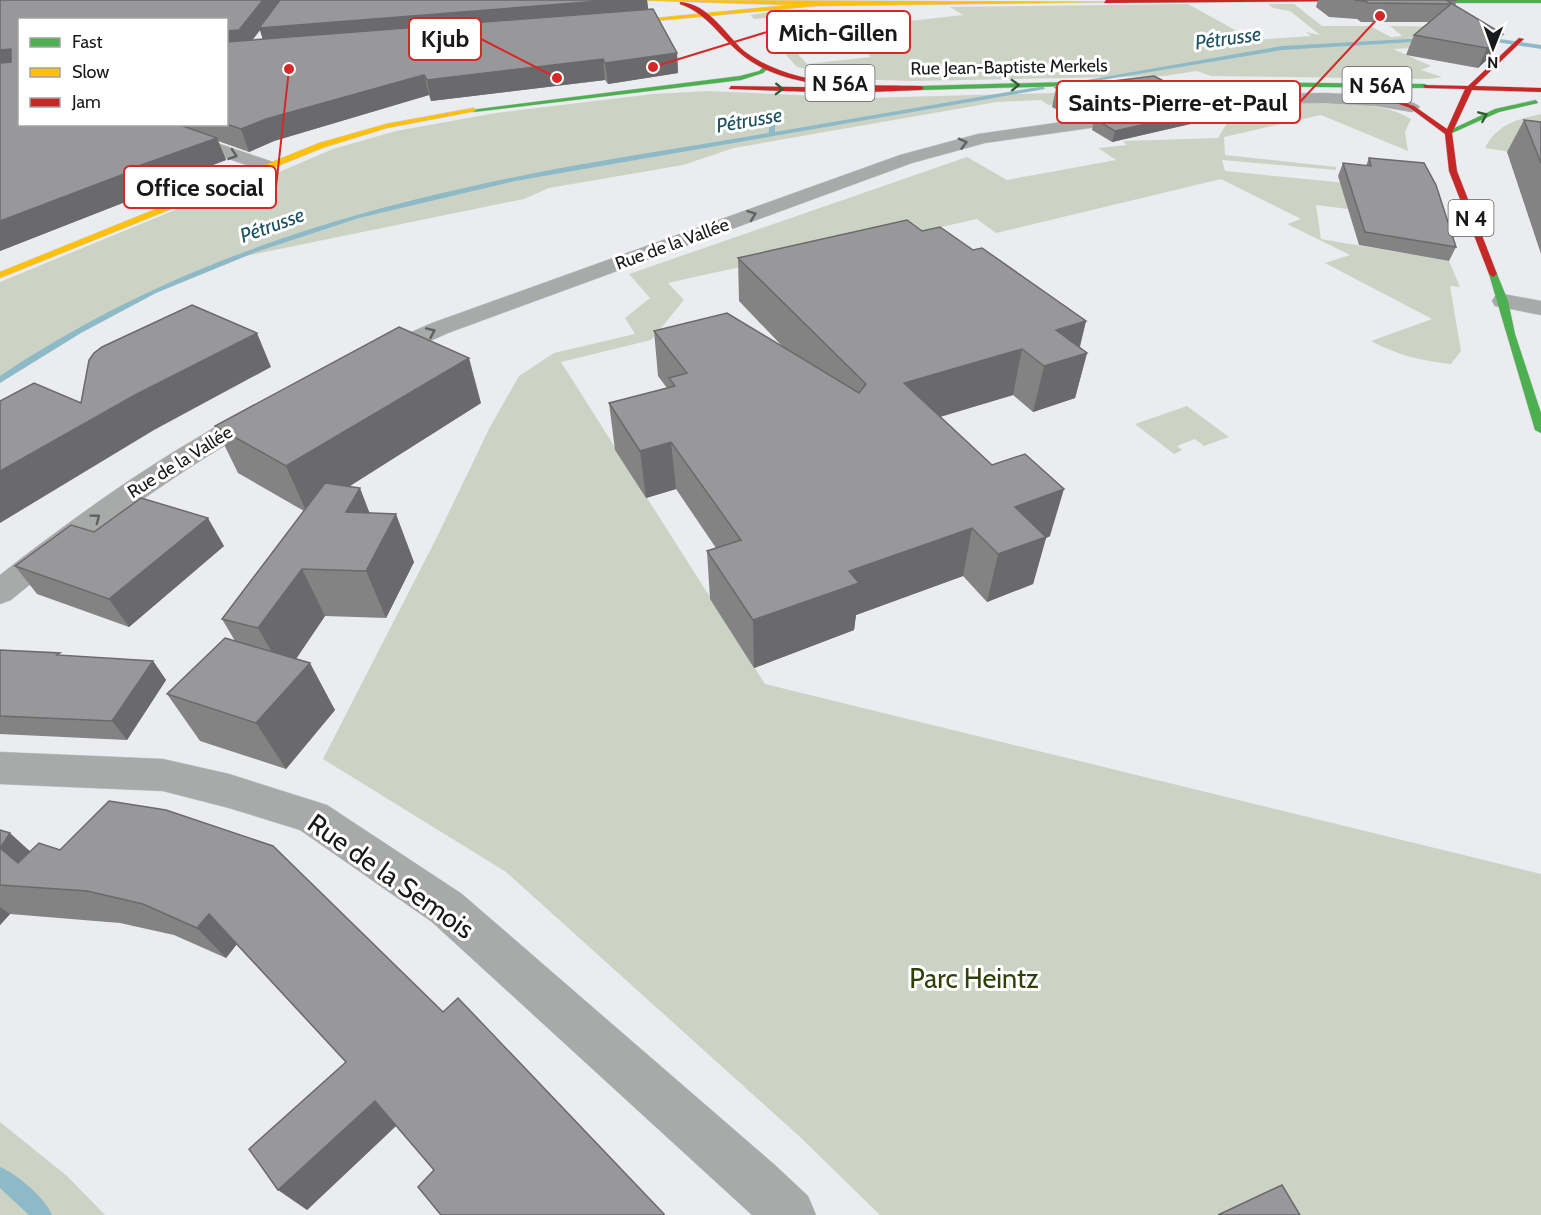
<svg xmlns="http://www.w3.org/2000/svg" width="1541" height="1215" font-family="Cabin,sans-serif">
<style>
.green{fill:#cdd3c4}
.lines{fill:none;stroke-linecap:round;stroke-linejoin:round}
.stream{fill:#8eb9c7;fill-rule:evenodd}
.street-casing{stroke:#c9cacc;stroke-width:1}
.fast-casing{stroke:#c9cacc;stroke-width:1}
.slow-casing{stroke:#c9cacc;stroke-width:1}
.jam-casing{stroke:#c9cacc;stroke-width:1}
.street{fill:#a8a9a9;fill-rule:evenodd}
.fast{fill:#4caf50;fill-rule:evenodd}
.slow{fill:#ffc107;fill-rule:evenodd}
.jam{fill:#c62828;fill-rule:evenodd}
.wall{fill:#838384;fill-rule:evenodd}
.shaded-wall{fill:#6a6a6c}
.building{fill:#98989a;stroke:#6a6a6c;stroke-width:1.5}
.oneway{stroke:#2f5c33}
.oneway2{stroke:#606162}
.labels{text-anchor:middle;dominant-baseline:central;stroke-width:6;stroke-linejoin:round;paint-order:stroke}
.far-street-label{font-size:18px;fill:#18191b;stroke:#fff}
.far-water-label{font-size:20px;font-style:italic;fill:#1d515f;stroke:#fff}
.shield{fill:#fff;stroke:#5d5e5f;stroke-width:1.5}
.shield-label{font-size:21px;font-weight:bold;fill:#18191b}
.near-street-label{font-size:27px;fill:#18191b;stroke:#fff}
.near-park-label{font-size:27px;fill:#323f07;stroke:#fff}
.leader{fill:none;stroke:#d62828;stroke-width:2}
.callout-dot{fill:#d62828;stroke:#fff;stroke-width:2}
.callout{fill:#fff;stroke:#d62828;stroke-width:2}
.callout-label{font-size:24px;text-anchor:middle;font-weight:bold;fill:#18191b}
</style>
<rect width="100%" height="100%" fill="#eaecef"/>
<g class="green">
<polygon points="1188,4 1253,40 1311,36 1306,32 1320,35 1290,11 1273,8 1268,4 1294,4 1322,26 1370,26 1391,37 1402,36 1390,26 1481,27 1486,44 1393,49 1431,66 1421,70 1442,77 1428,79 1211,76 1197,71 1164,76 911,81 851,79 797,67 775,43 787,42 807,64 871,57 863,49 883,46 876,41 852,34 912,27 901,22 963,15 950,7"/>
<polygon points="807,9 816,19 796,23 787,16 754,19 750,15 784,10"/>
<polygon points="707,91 866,98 1087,92 1097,98 1048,105 1041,100 997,102 734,148 683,165 549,188 524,199 236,258 169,284 105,315 0,380 0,282 209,196 216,199 333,149 396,131 496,113 653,94"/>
<path d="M 1316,103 C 1346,105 1384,102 1411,119 L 1405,132 L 1408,151 L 1321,115 L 1224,137 L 1225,155 L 1336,167 L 1336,170 L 1222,160 L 1225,171 L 1425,191 L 1436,220 L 1316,205 L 1321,239 L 1449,261 L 1460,287 L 1450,286 L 1461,351 L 1451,364 C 1421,361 1398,355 1371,341 L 1432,319 L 1325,263 L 1350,255 L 1287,224 L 1301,219 L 1221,179 L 996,233 L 977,219 C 875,243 771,259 668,283 L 684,300 L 651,340 L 561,362 L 765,684 L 1541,874 L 1541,1215 L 880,1215 L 799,1136 L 506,872 L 323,759 L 437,537 L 490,427 L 519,376 L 554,353 L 635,334 L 625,318 L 650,298 L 629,274 L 967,157 L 1007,180 L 1116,160 L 1098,148 L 1127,145 L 1123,141 L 1218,138 L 1227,123 L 1208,111 L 1263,104 Z"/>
<path d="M 1541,114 L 1541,157 L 1485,148 C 1496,125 1517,119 1541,114 Z"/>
<polygon points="1187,406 1229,437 1204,446 1195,439 1177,446 1182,450 1174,454 1135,424"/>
<polygon points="0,1122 67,1176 105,1215 0,1215"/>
</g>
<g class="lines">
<g class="stream">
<polygon points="1486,37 1541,45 1541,49 1484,40"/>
<polygon points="1427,38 1429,41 1282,50 1084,83 1081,81 1282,46"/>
<path d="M 1043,86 L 1045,89 L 515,181 L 359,218 L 256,252 L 156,293 L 81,333 L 0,383 L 0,376 C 142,281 295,226 460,189 C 562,165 666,151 769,133 L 769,114 L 772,112 L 775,114 L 775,132 Z"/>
<path d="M 0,1167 C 17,1174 45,1198 52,1215 L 29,1215 L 0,1188 Z"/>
</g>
<defs>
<g id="street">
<path d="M 1324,93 C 1342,94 1410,95 1420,107 L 1412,112 L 1376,106 L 1324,103 L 1259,104 L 985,143 L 912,163 L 448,333 L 388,360 L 379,362 L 370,360 L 367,355 L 370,350 L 432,323 L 900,155 L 978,134 L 1259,94 Z"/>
<polygon points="153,124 174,124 191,134 273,162 276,166 273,170 261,170 179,142"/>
<polygon points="1503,294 1541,301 1541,315 1495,306 1492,301 1495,296"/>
<path d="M 258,407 L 267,409 L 271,415 L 267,421 C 176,472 92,533 11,600 L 0,604 L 0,575 L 19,560 C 77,516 135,474 197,438 C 216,427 236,412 258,407 Z"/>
<polygon points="0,752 163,759 229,774 327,805 462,894 776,1166 808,1196 816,1215 752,1215 432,922 300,830 229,808 163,791 0,784"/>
</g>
<g id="fast">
<polygon points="1414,0 1541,0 1541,3 1412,3"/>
<polygon points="765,66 770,67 763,73 741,80 474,112 471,110 740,76 759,71"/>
<polygon points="1105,81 1425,84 1428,86 1425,88 1105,85 921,90 918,88 921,86"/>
<polygon points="1536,100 1538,103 1499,112 1450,134 1444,133 1495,109"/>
<polygon points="1493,271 1497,274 1508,301 1515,334 1541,413 1541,433 1535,430 1489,274"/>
</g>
<g id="slow">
<polygon points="633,0 1109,2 816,6 612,25 614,22 790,5"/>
<polygon points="474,108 476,111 387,128 325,147 0,278 0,272 319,143 386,124"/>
</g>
<g id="jam">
<polygon points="1106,0 1364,0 1365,1 1104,3"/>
<path d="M 680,2 C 709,4 725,34 744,51 C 752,57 762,63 772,67 C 817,87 872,85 921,86 L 924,88 L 921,90 L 844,93 L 729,89 L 731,86 L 865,88 C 824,86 774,82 741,54 C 719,36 708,14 680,4 Z"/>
<polygon points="1519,38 1524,39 1475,86 1541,88 1541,92 1472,90 1452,133 1457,171 1497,274 1493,277 1489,274 1449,171 1445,134 1410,108 1370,94 1375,93 1414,106 1447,129 1465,89 1425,88 1423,85 1468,86"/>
</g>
</defs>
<use href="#street" class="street-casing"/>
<use href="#fast" class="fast-casing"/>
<use href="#slow" class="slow-casing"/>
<use href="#jam" class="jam-casing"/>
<use href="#street" class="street"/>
<use href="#fast" class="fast"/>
<use href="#slow" class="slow"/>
<use href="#jam" class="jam"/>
</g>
<g class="wall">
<path d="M 0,0 L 647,0 L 648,9 L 653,9 L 677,53 L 678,73 L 608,84 L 605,80 L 431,101 L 429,95 L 274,141 L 249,152 L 218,141 L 226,160 L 142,192 L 143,195 L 0,251 ZM 20,20 L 226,20 L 226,124 L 179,124 L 183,127 L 177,124 L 20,124 ZM 260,30 L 263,39 L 252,40 Z"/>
<polygon points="1318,0 1457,0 1455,6 1493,54 1478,68 1406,55 1414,35 1429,22 1361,22 1357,19 1329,17 1316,7"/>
<polygon points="1173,86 1168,105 1072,118 1052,107 1056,88"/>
<polygon points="1202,111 1199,122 1112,142 1092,130 1094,119"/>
<polygon points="1524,120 1541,122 1541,254 1507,152"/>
<polygon points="1369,158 1456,247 1449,261 1359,245 1338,176 1343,163 1366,166"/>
<polygon points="922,231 973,250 1086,321 1080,347 1087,353 1075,398 1033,412 1013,395 940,417 1050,536 1046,538 1033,584 987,602 963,576 856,615 854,630 754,668 710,599 707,551 716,548 676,489 646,498 615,450 609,403 667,388 658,376 654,331 783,347 739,301 738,258"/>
<polygon points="481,403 350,486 370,513 414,562 386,618 325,616 296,659 335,710 286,769 200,741 167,694 235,641 222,619 304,511 238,473 215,426"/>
<polygon points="94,532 224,546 129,627 37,594 15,566"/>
<polygon points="0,650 62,656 153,661 166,680 127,740 0,734"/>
<polygon points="0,830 30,851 443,1012 665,1215 441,1215 434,1170 396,1126 307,1210 346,1062 237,944 226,958 174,935 120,923 10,914 0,925"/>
</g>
<g class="shaded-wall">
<polygon points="263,0 647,0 649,16 265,47 260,30 246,49 226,51 226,31"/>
<polygon points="1503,34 1493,54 1478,68 1487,48"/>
<polygon points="11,49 20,65 0,71 0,50"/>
<polygon points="677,53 678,73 608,84 605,63"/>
<polygon points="603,59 605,80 431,101 427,80"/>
<polygon points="424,75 429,95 274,141 249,152 241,129 266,119"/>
<polygon points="1173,86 1168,105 1072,118 1076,99"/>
<polygon points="1202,111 1199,122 1112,142 1115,131"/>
<polygon points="217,138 226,160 142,192 143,195 0,251 0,221 127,170"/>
<polygon points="1086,321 1077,356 1087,353 1075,398 1033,412 1044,366 1056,330"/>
<polygon points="257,333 271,367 154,430 0,523 0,471 135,395"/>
<polygon points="1022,349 1013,395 899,429 904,383"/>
<polygon points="469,358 481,403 307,513 286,466"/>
<polygon points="671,442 676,489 646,498 640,451"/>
<polygon points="360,488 378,535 346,512"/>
<polygon points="1064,489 1050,536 1046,538 1033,584 987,602 998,554 1015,507"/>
<polygon points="396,514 414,562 386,618 366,571"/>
<polygon points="208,518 224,546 129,627 109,599"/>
<polygon points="972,528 963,576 856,615 854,630 754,668 753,620 849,571"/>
<polygon points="302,569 325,616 285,675 258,628"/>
<polygon points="153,661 166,680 127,740 112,721"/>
<polygon points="310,663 335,710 286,769 256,723"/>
<polygon points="10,833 46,866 36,881 0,848"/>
<polygon points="0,907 10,914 0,925"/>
<polygon points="209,914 237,944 226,958 197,928"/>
<polygon points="375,1101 397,1125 307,1210 278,1190"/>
</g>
<g class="building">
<polygon points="0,0 263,0 239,30 226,31 226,20 20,20 20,124 177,124 217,138 127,170 132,171 0,221 0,63 11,62 11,49 0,50"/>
<polygon points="280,0 613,0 259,28"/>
<polygon points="1354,0 1457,0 1446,0 1503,34 1487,48 1414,35 1451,4 1368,3 1365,1"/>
<polygon points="653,9 677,53 605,63 603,59 427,80 424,75 266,119 241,129 226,124 226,42"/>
<polygon points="1154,76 1173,86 1076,99 1056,88"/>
<polygon points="1192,105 1202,111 1115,131 1094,119"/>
<polygon points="1524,120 1541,122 1541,163"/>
<polygon points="1369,158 1424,163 1436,185 1456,247 1365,232 1343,163 1371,166"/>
<polygon points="907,220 922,231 940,227 973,250 982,248 1086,321 1056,330 1087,353 1044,366 1022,349 904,383 992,465 1025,454 1064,489 1015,507 1046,537 998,554 972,528 849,571 859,583 753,620 707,551 741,540 671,442 640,451 609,403 675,386 669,378 687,373 654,331 727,313 859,393 866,384 738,258"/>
<polygon points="192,305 257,333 135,395 0,471 0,401 34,383 81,403 89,360 94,353 102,347"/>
<polygon points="399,327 469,358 286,466 215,426"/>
<polygon points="325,483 360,488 346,512 396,514 366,571 302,569 258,628 222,619"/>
<polygon points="141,498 208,518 109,599 15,566 71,525 94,532"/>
<polygon points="225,638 310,663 256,723 167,694"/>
<polygon points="0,650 60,653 57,655 153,661 112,721 0,716"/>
<polygon points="109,801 166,810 273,846 443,1012 458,998 664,1214 664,1215 441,1215 418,1187 434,1170 375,1101 278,1190 249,1149 346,1062 209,914 197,928 143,904 87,891 0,885 0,848 18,863 39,843 60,850"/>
<polygon points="0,830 10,833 0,848"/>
<polygon points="1282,1185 1300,1215 1218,1215"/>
</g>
<defs><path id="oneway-chevron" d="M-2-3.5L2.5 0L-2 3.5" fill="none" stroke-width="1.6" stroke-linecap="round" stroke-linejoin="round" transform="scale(1.5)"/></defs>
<g class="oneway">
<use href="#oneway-chevron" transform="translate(1015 85) rotate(-2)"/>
<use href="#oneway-chevron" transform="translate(779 89) rotate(2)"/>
<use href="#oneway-chevron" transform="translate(1483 116) rotate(-23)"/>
</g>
<g class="oneway2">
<use href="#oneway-chevron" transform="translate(963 143) rotate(-15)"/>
<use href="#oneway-chevron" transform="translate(233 155) rotate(19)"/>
<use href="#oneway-chevron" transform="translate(752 215) rotate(-20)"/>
<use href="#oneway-chevron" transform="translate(431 332) rotate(-24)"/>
<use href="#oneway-chevron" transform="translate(96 518) rotate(-37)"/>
</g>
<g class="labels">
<g class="far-street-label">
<text transform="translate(1009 67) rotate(-1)">Rue Jean-Baptiste Merkels</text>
<text transform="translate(672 244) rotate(-20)">Rue de la Vallée</text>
<text transform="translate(180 462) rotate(-32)">Rue de la Vallée</text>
</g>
<g class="far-water-label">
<text transform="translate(1228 38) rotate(-8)">Pétrusse</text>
<text transform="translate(749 120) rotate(-10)">Pétrusse</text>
<text transform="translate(272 225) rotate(-20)">Pétrusse</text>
</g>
<g class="shield">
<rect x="805.5" y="65" width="69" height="36" rx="4.5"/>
<rect x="1342.5" y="67" width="69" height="36" rx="4.5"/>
<rect x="1448.5" y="200" width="45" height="36" rx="4.5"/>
</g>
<g class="shield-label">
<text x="840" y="83">N 56A</text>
<text x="1377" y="85">N 56A</text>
<text x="1471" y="218">N 4</text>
</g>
<g class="near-street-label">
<text transform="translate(391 876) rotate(35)">Rue de la Semois</text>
</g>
<g class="near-park-label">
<text x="974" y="978">Parc Heintz</text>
</g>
</g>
<path class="leader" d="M653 67L767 32M557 78L481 39M1380 16L1300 102M289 69L276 187"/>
<g class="callout-dot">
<circle cx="653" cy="67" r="6"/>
<circle cx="557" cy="78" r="6"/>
<circle cx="1380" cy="16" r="6"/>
<circle cx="289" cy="69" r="6"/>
</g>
<g class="callout">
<rect x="767" y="11" width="143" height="42" rx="6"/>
<rect x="409" y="18" width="72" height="42" rx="6"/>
<rect x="1057" y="81" width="243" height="42" rx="6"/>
<rect x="124" y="166" width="152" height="42" rx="6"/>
</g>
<g class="callout-label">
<text x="838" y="41">Mich-Gillen</text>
<text x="445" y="47">Kjub</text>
<text x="1178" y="111">Saints-Pierre-et-Paul</text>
<text x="200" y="196">Office social</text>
</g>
<rect x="18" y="18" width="210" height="108" fill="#ffffff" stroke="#a3a3a4" stroke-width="1.5"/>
<rect x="30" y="38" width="30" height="9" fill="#4caf50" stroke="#a3a3a4" stroke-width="1.5"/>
<text x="72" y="48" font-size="18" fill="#18191b">Fast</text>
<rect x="30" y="68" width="30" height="9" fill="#ffc107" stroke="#a3a3a4" stroke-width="1.5"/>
<text x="72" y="78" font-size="18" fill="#18191b">Slow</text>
<rect x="30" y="98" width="30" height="9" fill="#c62828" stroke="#a3a3a4" stroke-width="1.5"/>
<text x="72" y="108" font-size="18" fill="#18191b">Jam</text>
<g transform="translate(1493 48) rotate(181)" stroke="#ffffff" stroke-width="4.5" paint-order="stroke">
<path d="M0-4.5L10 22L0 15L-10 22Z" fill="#18191b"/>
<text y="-9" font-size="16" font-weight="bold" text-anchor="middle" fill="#18191b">N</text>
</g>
</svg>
